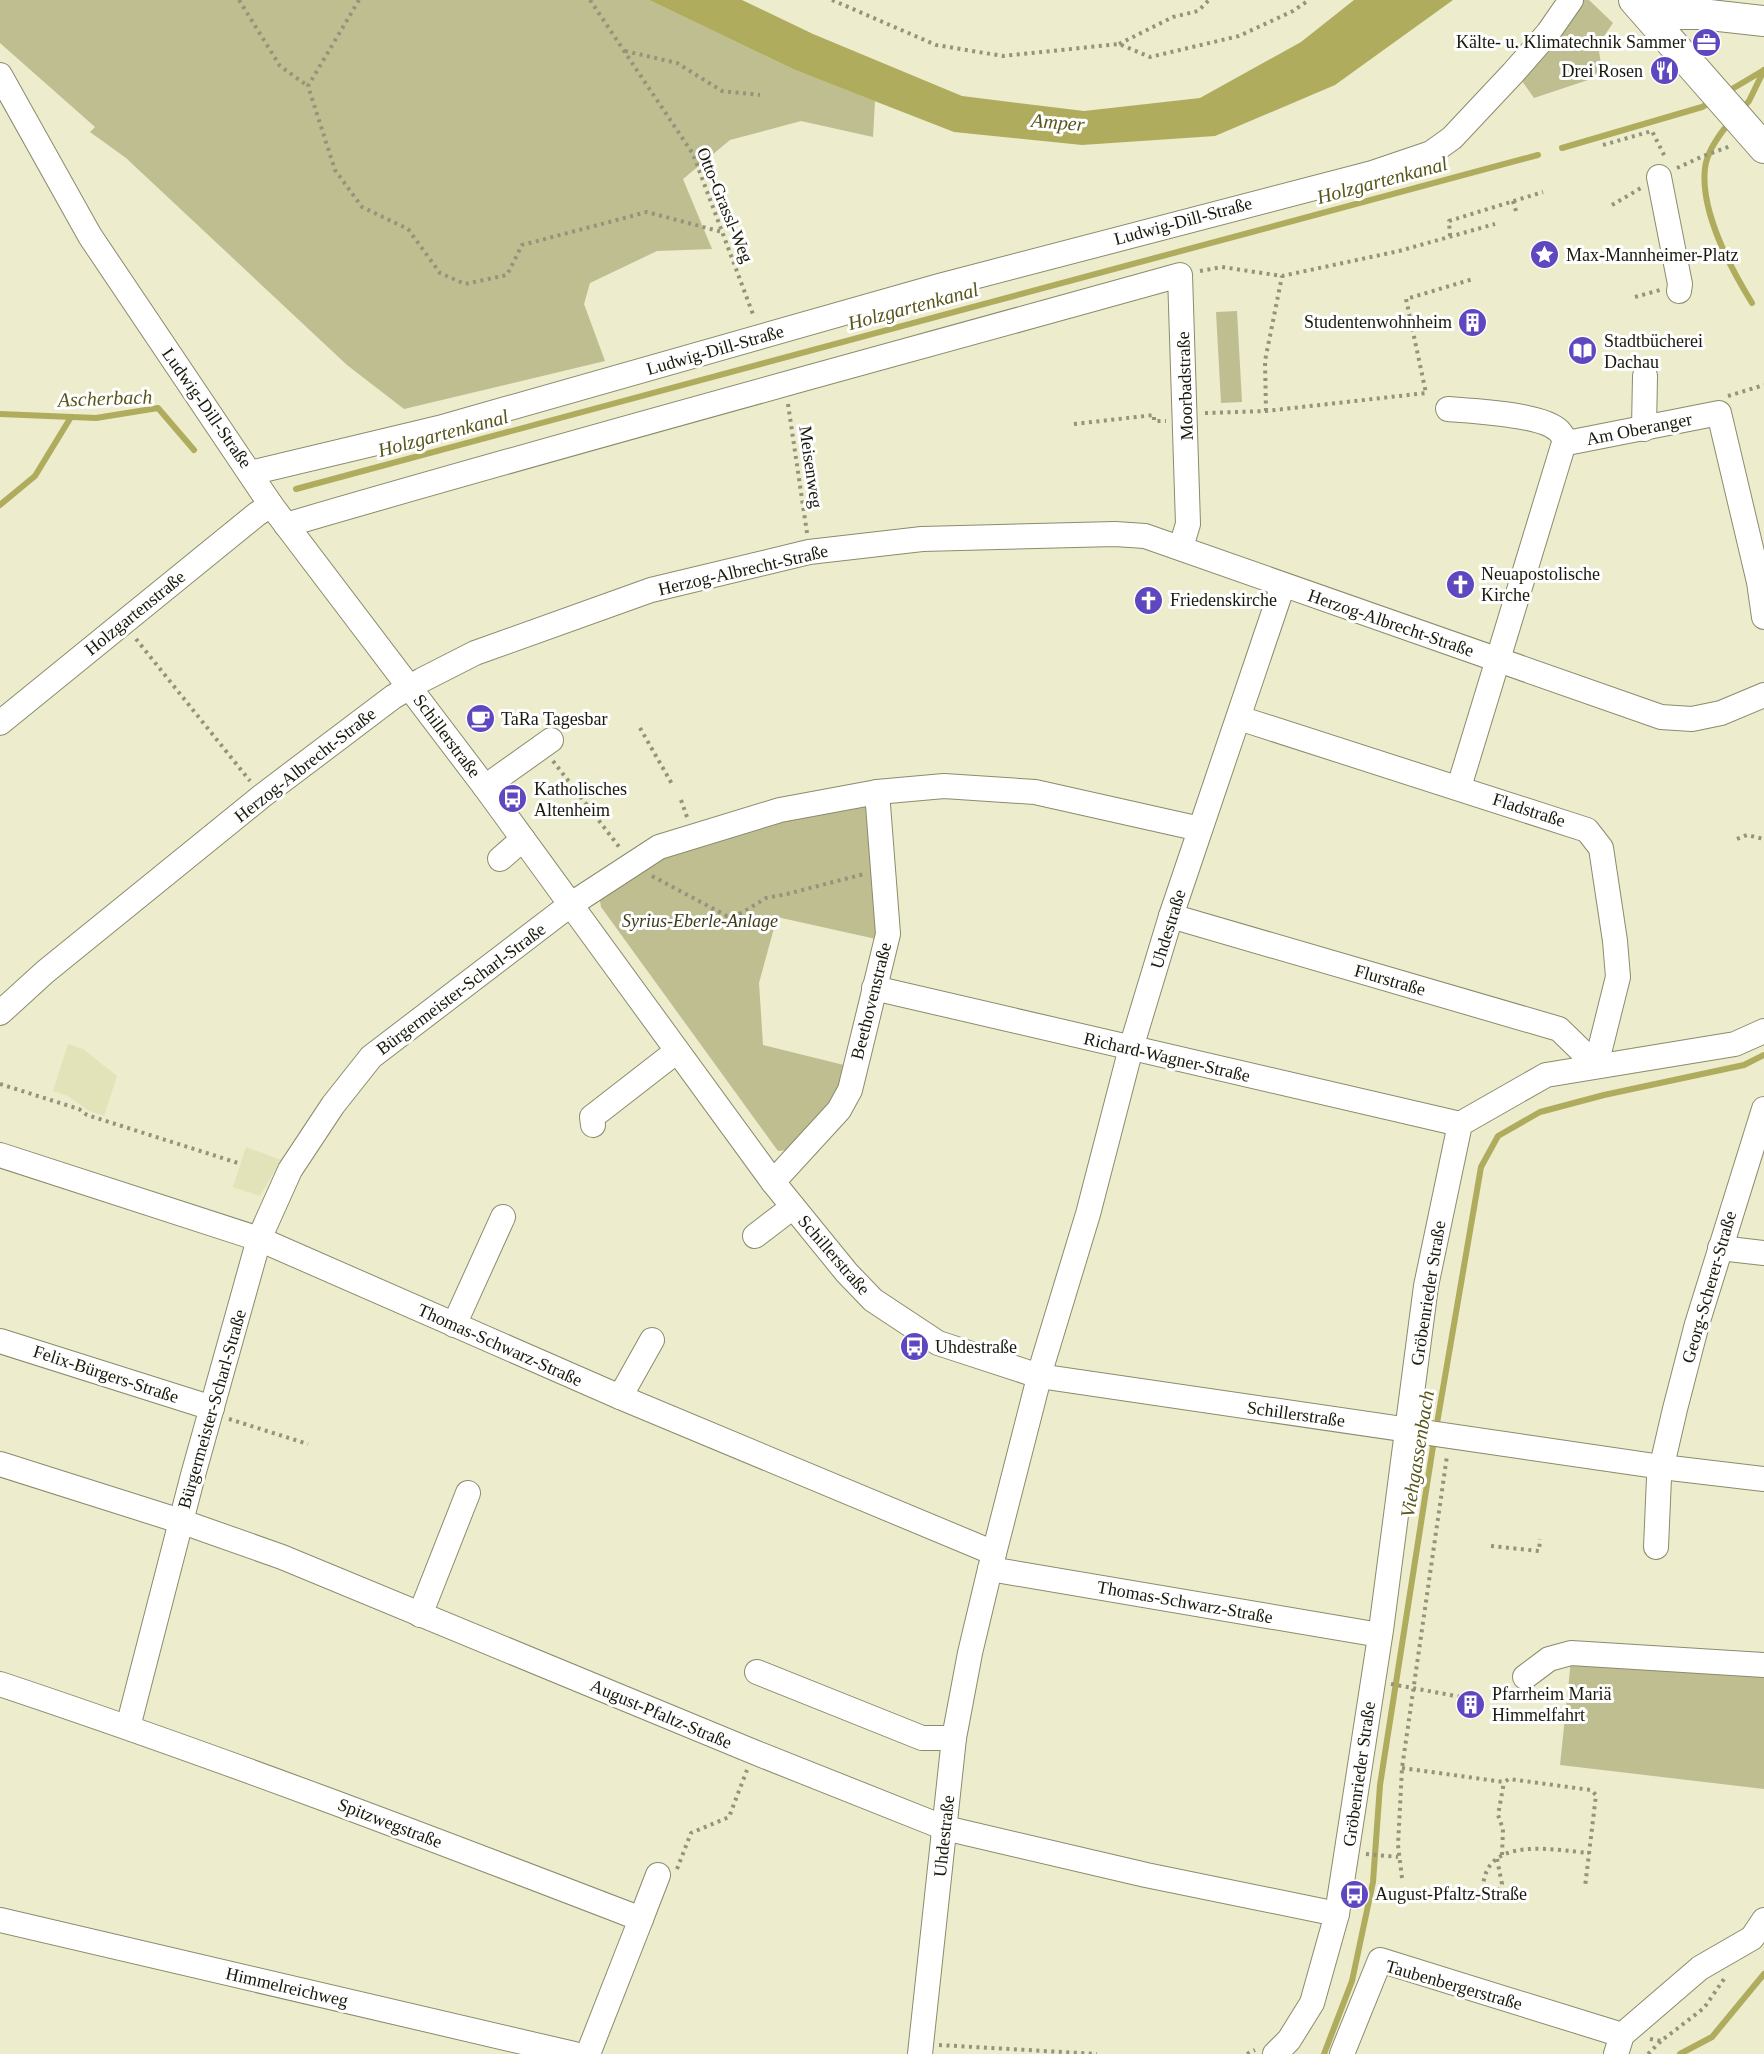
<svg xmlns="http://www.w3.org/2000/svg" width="1764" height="2054" font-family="Georgia,serif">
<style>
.built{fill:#e3e3ba}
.green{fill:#bfbe90}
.water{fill:#afac5e}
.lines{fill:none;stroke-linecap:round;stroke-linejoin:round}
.stream{stroke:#afac5e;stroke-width:6}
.minor-casing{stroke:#8b8b6d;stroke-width:26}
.major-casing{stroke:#8b8b6d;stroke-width:32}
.path{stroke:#94947c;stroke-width:4;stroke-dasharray:3 4.5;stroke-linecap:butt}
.minor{stroke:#fff;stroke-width:24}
.major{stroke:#fff;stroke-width:30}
.labels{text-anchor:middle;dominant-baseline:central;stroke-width:6;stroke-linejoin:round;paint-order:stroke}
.poi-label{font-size:18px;fill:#18180c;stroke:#fff;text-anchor:start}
.street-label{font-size:18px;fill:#18180c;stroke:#fff}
.park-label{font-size:18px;font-style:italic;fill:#3e3c1a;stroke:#fff}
.water-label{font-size:20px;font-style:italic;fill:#58561b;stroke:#fff}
</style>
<rect width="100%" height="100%" fill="#edeccc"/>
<g class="built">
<polygon points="68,1044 83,1049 117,1076 104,1116 89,1111 68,1096 53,1091"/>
<polygon points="246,1147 281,1160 260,1196 233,1187"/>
</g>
<g class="green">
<polygon points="0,0 649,0 795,70 875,101 873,137 801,121 730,140 683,179 712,249 657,251 590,283 584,304 605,361 404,409 347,365 126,158 90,132 95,127 0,43"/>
<polygon points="1577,0 1589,0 1613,23 1598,45 1601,64 1594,78 1534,98 1522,81"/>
<polygon points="1237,311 1242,402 1221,403 1216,312"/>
<polygon points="863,802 872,809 876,939 777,917 759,983 763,1045 848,1066 836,1097 788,1150 778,1151 601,907 599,895 661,856 782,819"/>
<polygon points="1571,1660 1764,1673 1764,1789 1560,1765"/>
</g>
<polygon class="water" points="649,0 742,0 813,34 962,96 1084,111 1200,98 1301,42 1354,0 1453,0 1335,85 1215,136 1082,145 954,132 795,70"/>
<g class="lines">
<g class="stream">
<polyline points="1727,92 1764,70"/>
<polyline points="1742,109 1749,101 1764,70"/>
<path d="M 1729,123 C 1719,135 1707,151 1705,168 C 1700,212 1730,267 1752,303"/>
<polyline points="1562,148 1702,107 1713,101"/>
<polyline points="0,414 96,418 158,408 194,450"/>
<polyline points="296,489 1538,155"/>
<polyline points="0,505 35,476 71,417"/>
<polyline points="1436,1429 1481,1167 1498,1136 1540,1112 1604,1095 1744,1065 1764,1055"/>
<polyline points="1324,2054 1352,1981 1373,1882 1380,1785 1434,1440"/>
<polyline points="1680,2054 1712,2037 1764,1974"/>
</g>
<defs>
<g id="minor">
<polyline points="0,75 90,236 271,505 485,787 773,1182 847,1273 873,1300 938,1343 1039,1376 1662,1467 1764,1479"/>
<polyline points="1659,177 1680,284 1679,291"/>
<path d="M 1448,409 C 1473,411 1542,414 1559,431 C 1562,434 1564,439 1567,443"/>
<polyline points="1644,429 1645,376"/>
<polyline points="250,473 439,428 939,286 1372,173 1431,153 1452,138 1513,73 1548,33 1571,0"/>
<path d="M 286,525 C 583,438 882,358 1180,275 L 1188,524 L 1181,547"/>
<polyline points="1239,718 1587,830 1601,848 1615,941 1618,977 1596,1065"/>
<polyline points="0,723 257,514 271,505"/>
<polyline points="485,787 551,740"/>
<polyline points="1459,787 1563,446 1567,443 1719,413 1759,582 1764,617"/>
<polyline points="500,859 523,839"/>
<polyline points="1171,916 1559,1029 1596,1065"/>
<polyline points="874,988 1460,1124"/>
<polyline points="0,1013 45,972 262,796 393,697 422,680 475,653 651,590 809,552 922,539 1115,534 1145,536 1661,717 1692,719 1721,713 1764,695"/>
<polyline points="593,1125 592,1117 677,1051"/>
<polyline points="0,1155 259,1239 620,1397 994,1553"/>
<polyline points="773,1182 839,1110 850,1090 888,934 877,792"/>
<polyline points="755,1236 793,1207"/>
<polyline points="1720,1248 1764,1253"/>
<polyline points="454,1325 503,1217"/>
<polyline points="0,1341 212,1408"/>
<polyline points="620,1397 652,1340"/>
<polyline points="0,1464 180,1521 282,1557 754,1752 945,1828 1146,1875 1337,1914"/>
<polyline points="1656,1547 1659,1478 1675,1409 1697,1324 1764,1109"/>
<polyline points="990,1569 1380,1635"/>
<polyline points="420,1615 468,1493"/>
<polyline points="757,1672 922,1738 954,1738"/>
<polyline points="1525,1677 1549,1659 1571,1653 1764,1665"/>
<path d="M 0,1684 C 216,1756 428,1837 641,1919 L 588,2054"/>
<polyline points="128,1727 193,1475 259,1239 290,1170 333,1105 371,1057 570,905 659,847 780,810 877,792 944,786 1035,792 1200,829"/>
<polyline points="641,1919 658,1875"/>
<polyline points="0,1920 574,2054"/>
<polyline points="920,2054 954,1738 970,1653 990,1569 1043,1362 1088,1214 1131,1048 1171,916 1283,585"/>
<polyline points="1275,2054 1289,2040 1312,2003 1337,1914 1381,1630 1426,1286 1460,1124 1546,1075 1735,1044 1764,1031"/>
<polyline points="1342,2054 1380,1960 1622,2035"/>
<polyline points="1616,2054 1622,2035 1700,1968 1752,1938 1764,1920"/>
</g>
<g id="major">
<polyline points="1634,0 1764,148"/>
<polyline points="1647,14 1701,14 1764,21"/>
</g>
</defs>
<use href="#minor" class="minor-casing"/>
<use href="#major" class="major-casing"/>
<g class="path">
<polyline points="239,0 280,66 308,86"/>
<polyline points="359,0 308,86 335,170 362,207 408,229 440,273 465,284 507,275 522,245 647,212 722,232"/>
<polyline points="590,0 693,154 754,317"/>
<polyline points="832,0 936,45 1003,56 1119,44 1150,57 1239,36 1293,11 1309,0"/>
<polyline points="1119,44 1173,17 1198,11 1209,0"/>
<polyline points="625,51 677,63 722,91 760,95"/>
<polyline points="1603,145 1652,131 1665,157"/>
<polyline points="1677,168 1703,156 1731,146"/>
<polyline points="1513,201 1516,211"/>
<polyline points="1612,205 1641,188"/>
<polyline points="1450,236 1449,221 1543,192"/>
<polyline points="1200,271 1222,267 1282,276 1399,251 1495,224"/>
<polyline points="1635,297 1660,290"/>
<polyline points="1728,396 1764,385"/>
<polyline points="788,404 807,533"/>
<polyline points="1266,411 1265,361 1282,276"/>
<polyline points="1205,413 1266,411 1426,393 1406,299 1473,279"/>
<polyline points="1074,424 1154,415 1154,421 1166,421"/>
<polyline points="136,639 250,781"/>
<polyline points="640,728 672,784"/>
<polyline points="553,761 620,848"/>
<polyline points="681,800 687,817"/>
<polyline points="1737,839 1747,835 1764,839"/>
<polyline points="652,876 727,916 735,916 745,911 766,898 787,894 864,874"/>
<polyline points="0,1084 79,1109 87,1115 238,1163"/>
<polyline points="229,1419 308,1444"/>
<polyline points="1491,1546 1539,1551 1540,1539"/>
<polyline points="1391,1684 1461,1697"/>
<polyline points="1402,1768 1504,1782 1509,1779 1591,1790 1596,1795 1585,1887"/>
<polyline points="1366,1854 1398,1857"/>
<polyline points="1502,1855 1503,1829 1498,1815 1504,1782"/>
<path d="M 1497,1859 L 1502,1884 L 1498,1893 L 1490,1895 L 1483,1888 C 1485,1835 1554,1850 1589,1853"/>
<polyline points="677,1869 691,1833 729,1817 747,1770"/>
<polyline points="1402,1878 1398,1845 1402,1768 1447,1456"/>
<polyline points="1650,2039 1661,2041 1704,2008 1724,1979"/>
<polyline points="939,2045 1097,2054"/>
<polyline points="1247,2054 1255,2050"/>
<polyline points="1648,2054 1661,2041"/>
</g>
<use href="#minor" class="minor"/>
<use href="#major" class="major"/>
</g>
<defs>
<symbol id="office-disc" viewBox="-11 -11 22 22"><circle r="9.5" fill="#5f47c0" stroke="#fff"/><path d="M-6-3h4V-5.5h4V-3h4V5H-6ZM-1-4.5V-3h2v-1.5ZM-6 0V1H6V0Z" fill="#fff"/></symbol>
<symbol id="restaurant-disc" viewBox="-11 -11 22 22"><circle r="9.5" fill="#5f47c0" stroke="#fff"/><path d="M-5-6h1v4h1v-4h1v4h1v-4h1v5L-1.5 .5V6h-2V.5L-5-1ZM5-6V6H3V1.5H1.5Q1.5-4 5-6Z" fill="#fff"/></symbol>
<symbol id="sight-disc" viewBox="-11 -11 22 22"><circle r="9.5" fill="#5f47c0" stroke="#fff"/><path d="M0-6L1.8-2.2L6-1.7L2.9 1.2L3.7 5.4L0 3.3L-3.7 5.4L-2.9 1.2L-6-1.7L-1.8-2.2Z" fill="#fff"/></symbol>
<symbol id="building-disc" viewBox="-11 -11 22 22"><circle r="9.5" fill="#5f47c0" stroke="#fff"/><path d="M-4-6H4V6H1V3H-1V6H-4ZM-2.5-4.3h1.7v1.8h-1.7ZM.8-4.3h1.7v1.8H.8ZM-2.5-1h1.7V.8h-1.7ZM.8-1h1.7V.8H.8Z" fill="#fff"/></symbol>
<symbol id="library-disc" viewBox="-11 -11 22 22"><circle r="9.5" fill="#5f47c0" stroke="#fff"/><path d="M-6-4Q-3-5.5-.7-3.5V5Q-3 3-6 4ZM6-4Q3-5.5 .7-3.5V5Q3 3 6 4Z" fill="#fff"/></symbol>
<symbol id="church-disc" viewBox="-11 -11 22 22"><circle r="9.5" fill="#5f47c0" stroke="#fff"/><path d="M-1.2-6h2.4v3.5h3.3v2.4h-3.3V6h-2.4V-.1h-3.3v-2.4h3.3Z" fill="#fff"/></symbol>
<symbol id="cafe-disc" viewBox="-11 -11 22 22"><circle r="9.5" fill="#5f47c0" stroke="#fff"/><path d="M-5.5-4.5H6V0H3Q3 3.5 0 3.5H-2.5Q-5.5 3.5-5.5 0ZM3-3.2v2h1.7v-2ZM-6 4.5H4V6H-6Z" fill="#fff"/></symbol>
<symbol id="bus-disc" viewBox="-11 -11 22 22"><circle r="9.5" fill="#5f47c0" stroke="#fff"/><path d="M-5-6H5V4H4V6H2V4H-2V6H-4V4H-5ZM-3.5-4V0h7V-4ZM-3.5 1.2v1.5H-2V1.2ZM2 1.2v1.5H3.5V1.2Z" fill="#fff"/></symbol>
</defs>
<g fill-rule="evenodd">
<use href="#office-disc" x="1690" y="26" width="33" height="33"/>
<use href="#restaurant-disc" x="1648" y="54" width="33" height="33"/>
<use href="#sight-disc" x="1528" y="238" width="33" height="33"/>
<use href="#building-disc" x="1456" y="306" width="33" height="33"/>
<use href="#library-disc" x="1566" y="334" width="33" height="33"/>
<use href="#church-disc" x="1444" y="568" width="33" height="33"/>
<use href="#church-disc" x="1132" y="584" width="33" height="33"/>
<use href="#cafe-disc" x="464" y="702" width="33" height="33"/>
<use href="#bus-disc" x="496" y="782" width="33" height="33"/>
<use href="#bus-disc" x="898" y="1330" width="33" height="33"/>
<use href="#building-disc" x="1454" y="1688" width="33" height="33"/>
<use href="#bus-disc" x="1338" y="1878" width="33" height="33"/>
</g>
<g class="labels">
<g class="poi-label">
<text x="1686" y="42" text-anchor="end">Kälte- u. Klimatechnik Sammer</text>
<text x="1643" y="71" text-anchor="end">Drei Rosen</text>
<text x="1566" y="255">Max-Mannheimer-Platz</text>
<text x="1452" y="322" text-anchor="end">Studentenwohnheim</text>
<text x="1604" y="341">Stadtbücherei<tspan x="1604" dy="21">Dachau</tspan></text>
<text x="1481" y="574">Neuapostolische<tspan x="1481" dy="21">Kirche</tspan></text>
<text x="1170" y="600">Friedenskirche</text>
<text x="501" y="719">TaRa Tagesbar</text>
<text x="534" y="789">Katholisches<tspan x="534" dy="21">Altenheim</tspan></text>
<text x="935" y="1347">Uhdestraße</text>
<text x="1492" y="1694">Pfarrheim Mariä<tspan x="1492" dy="21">Himmelfahrt</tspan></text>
<text x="1375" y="1894">August-Pfaltz-Straße</text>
</g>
<g class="street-label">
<text transform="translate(725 205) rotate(68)">Otto-Grassl-Weg</text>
<text transform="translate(1183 221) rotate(-15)">Ludwig-Dill-Straße</text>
<text transform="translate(715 350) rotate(-16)">Ludwig-Dill-Straße</text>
<text transform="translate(1185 386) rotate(-92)">Moorbadstraße</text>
<text transform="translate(207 408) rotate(55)">Ludwig-Dill-Straße</text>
<text transform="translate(1639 429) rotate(-11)">Am Oberanger</text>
<text transform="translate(811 467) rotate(82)">Meisenweg</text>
<text transform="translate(743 570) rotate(-13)">Herzog-Albrecht-Straße</text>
<text transform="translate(135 613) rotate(-39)">Holzgartenstraße</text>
<text transform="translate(1391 623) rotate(19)">Herzog-Albrecht-Straße</text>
<text transform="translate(447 736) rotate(53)">Schillerstraße</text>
<text transform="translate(305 765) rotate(-38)">Herzog-Albrecht-Straße</text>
<text transform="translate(1529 810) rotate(18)">Fladstraße</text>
<text transform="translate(1168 929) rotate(-73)">Uhdestraße</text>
<text transform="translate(1390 980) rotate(16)">Flurstraße</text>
<text transform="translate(461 989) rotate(-37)">Bürgermeister-Scharl-Straße</text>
<text transform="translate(871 1001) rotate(-76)">Beethovenstraße</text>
<text transform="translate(1167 1057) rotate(13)">Richard-Wagner-Straße</text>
<text transform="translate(834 1255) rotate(49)">Schillerstraße</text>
<text transform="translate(1709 1287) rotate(-74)">Georg-Scherer-Straße</text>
<text transform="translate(1428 1293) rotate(-81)">Gröbenrieder Straße</text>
<text transform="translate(500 1345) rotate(24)">Thomas-Schwarz-Straße</text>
<text transform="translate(106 1374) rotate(18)">Felix-Bürgers-Straße</text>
<text transform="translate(212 1409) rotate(-74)">Bürgermeister-Scharl-Straße</text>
<text transform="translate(1296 1414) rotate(8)">Schillerstraße</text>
<text transform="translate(1185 1602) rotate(10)">Thomas-Schwarz-Straße</text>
<text transform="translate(661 1714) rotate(23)">August-Pfaltz-Straße</text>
<text transform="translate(1359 1774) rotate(-82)">Gröbenrieder Straße</text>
<text transform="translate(390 1823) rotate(21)">Spitzwegstraße</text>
<text transform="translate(944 1836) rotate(-84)">Uhdestraße</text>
<text transform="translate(1454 1985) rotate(16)">Taubenbergerstraße</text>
<text transform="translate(287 1987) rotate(13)">Himmelreichweg</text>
</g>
<g class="park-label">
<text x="700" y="921">Syrius-Eberle-Anlage</text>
</g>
<g class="water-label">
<text transform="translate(1058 122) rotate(5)">Amper</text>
<text transform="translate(1382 180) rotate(-15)">Holzgartenkanal</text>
<text transform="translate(913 306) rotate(-15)">Holzgartenkanal</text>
<text transform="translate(105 398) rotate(-2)">Ascherbach</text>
<text transform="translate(443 433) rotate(-15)">Holzgartenkanal</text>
<text transform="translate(1417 1454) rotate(-81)">Viehgassenbach</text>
</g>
</g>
</svg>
